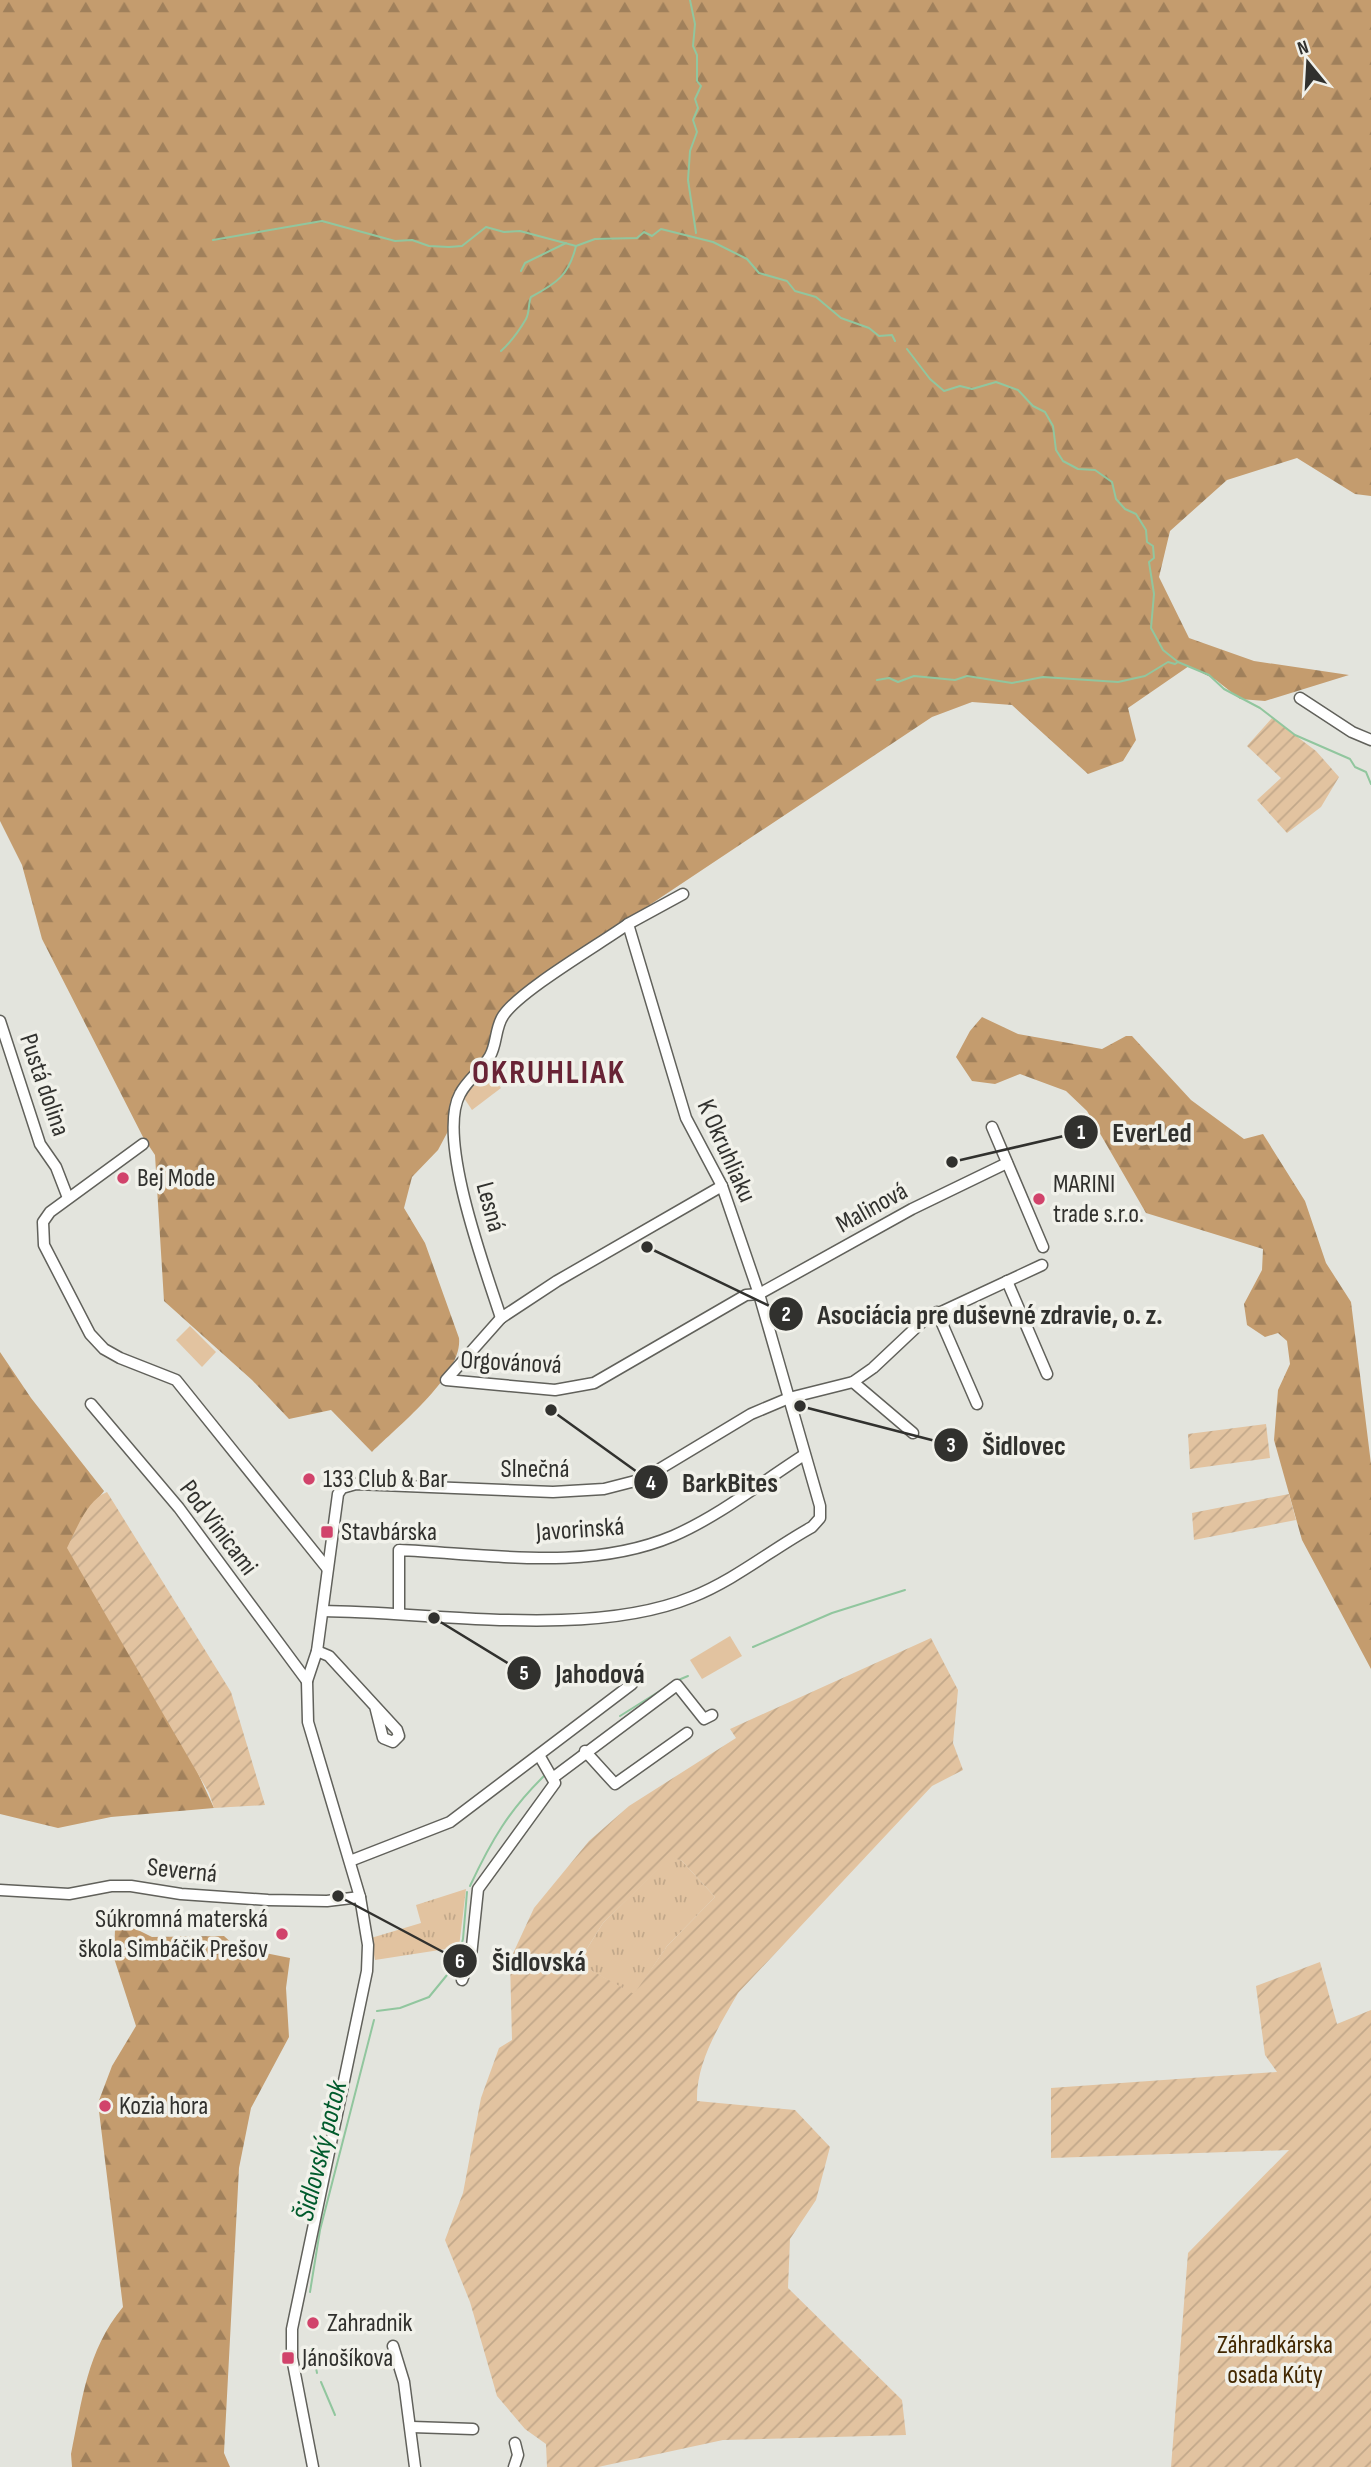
<svg xmlns="http://www.w3.org/2000/svg" width="1371" height="2467" font-family="'Sofia Sans Condensed',sans-serif">
<style>
.grass{fill:url(#grass-tufts)}
.forest{fill:url(#forest-firs)}
.garden{fill:url(#garden-furrows);fill-rule:evenodd}
.pitch{fill:#e2c3a0}
.lines{fill:none;stroke-linecap:round;stroke-linejoin:round}
.stream{stroke:#91c69e;stroke-width:2}
.minor-casing{stroke:#61615b;stroke-width:13}
.minor{stroke:#fff;stroke-width:10}
.poi-dot{fill:#d1436b;stroke:#f1f1ea;stroke-width:2.5}
.labels{text-anchor:middle;dominant-baseline:central;stroke-width:7;stroke-linejoin:round;paint-order:stroke}
.street-label{font-size:26px;fill:#31312e;stroke:#f1f1ea}
.poi-label{font-size:26px;fill:#31312e;stroke:#f1f1ea;text-anchor:start}
.park-label{font-size:26px;fill:#432801;stroke:#f1f1ea}
.water-label{font-size:28px;font-style:italic;fill:#005b2c;stroke:#f1f1ea}
.district-label{font-size:33px;font-weight:bold;letter-spacing:2px;fill:#682335;stroke:#f1f1ea}
.leader{fill:none;stroke:#31312e;stroke-width:2.5}
.callout-dot{fill:#31312e;stroke:#f1f1ea;stroke-width:2.5}
.mark-label{font-size:21px;text-anchor:middle;font-weight:bold;fill:#fff}
.callout-label{font-size:28px;text-anchor:middle;font-weight:bold;fill:#31312e;stroke:#f1f1ea;stroke-width:7;stroke-linejoin:round;paint-order:stroke}
</style>
<defs>
<pattern id="grass-tufts" width="24" height="20" patternUnits="userSpaceOnUse" patternTransform="scale(1.75)"><rect width="24" height="20" fill="#e2c3a0"/><path d="M3 7l-1-3M5 7V3M7 7l1-3M15 17l-1-3M17 17v-4M19 17l1-3" fill="none" stroke="#c2a88a"/></pattern>
<pattern id="forest-firs" width="22" height="20" patternUnits="userSpaceOnUse" patternTransform="scale(1.75)"><rect width="22" height="20" fill="#c49c6e"/><path d="M5 1l3.5 6h-7zM16 11l3.5 6h-7z" fill="#a0805b"/></pattern>
<pattern id="garden-furrows" width="10" height="10" patternUnits="userSpaceOnUse" patternTransform="scale(1.75)"><rect width="10" height="10" fill="#e2c3a0"/><path d="M-1 1l2-2M0 10L10 0M9 11l2-2" fill="none" stroke="#c2a88a"/></pattern>
</defs>
<rect width="100%" height="100%" fill="#e3e4dd"/>
<g class="grass">
<polygon points="671,1856 682,1861 715,1897 667,1946 634,1995 578,1963 603,1923"/>
<polygon points="466,1889 459,1947 375,1960 371,1938 421,1923 416,1905"/>
</g>
<g class="forest">
<path d="M 0,0 L 1371,0 L 1371,496 L 1355,494 L 1297,458 L 1227,480 L 1170,531 L 1159,577 L 1189,638 L 1254,661 L 1349,675 L 1265,701 L 1240,699 L 1216,680 L 1189,666 L 1128,708 L 1136,740 L 1123,761 L 1088,774 L 1012,705 L 972,702 L 932,717 L 600,938 L 506,1006 L 487,1058 L 458,1093 L 455,1118 L 438,1150 L 412,1177 L 404,1208 L 425,1243 L 459,1338 C 463,1375 397,1427 372,1452 L 331,1410 L 289,1419 L 252,1380 L 164,1301 L 155,1155 L 143,1137 L 42,939 L 22,865 L 0,821 Z"/>
<polygon points="982,1017 1018,1034 1102,1049 1126,1036 1132,1036 1191,1100 1244,1139 1263,1134 1305,1201 1326,1263 1351,1302 1371,1464 1371,1669 1302,1540 1274,1440 1278,1390 1290,1364 1287,1341 1278,1333 1265,1337 1247,1325 1244,1304 1262,1270 1263,1249 1146,1213 1087,1111 1066,1091 1020,1074 995,1084 972,1081 956,1057 970,1031"/>
<polygon points="0,1352 31,1398 104,1491 81,1520 214,1808 111,1817 58,1828 0,1814"/>
<path d="M 128,1925 L 152,1937 L 224,1936 L 236,1947 L 290,1958 L 286,1988 L 289,2037 L 251,2108 L 239,2168 L 224,2453 L 230,2467 L 72,2467 L 71,2454 C 82,2401 87,2350 123,2307 L 98,2103 L 112,2066 L 136,2026 L 114,1958 L 115,1929 Z"/>
</g>
<g class="garden">
<polygon points="1272,718 1316,751 1339,777 1321,807 1287,833 1257,800 1281,778 1247,746"/>
<polygon points="1266,1424 1270,1458 1190,1469 1188,1434"/>
<path d="M 107,1492 L 231,1692 L 265,1805 L 214,1808 L 209,1793 L 67,1548 C 76,1530 87,1500 107,1492 Z"/>
<polygon points="1289,1494 1296,1520 1194,1540 1192,1513"/>
<path d="M 931,1638 L 958,1690 L 953,1743 L 963,1770 L 932,1786 L 738,1993 C 719,2026 696,2062 697,2101 L 795,2110 L 830,2147 L 816,2200 L 790,2239 L 788,2288 L 902,2400 L 906,2435 L 723,2440 L 598,2467 L 547,2467 L 546,2444 L 525,2429 L 497,2396 L 470,2302 L 445,2240 L 463,2193 L 481,2098 L 499,2048 L 512,2040 L 510,1960 L 534,1908 L 589,1841 L 629,1806 L 736,1738 L 730,1729 ZM 671,1857 L 682,1861 L 715,1897 L 667,1946 L 634,1994 L 578,1963 L 603,1923 Z"/>
<polygon points="1320,1962 1337,2024 1371,2010 1371,2467 1171,2467 1188,2253 1289,2150 1051,2158 1051,2088 1277,2072 1265,2055 1256,1986"/>
</g>
<g class="pitch">
<polygon points="490,1074 501,1088 472,1110 462,1095"/>
<polygon points="190,1326 216,1352 202,1367 176,1340"/>
<polygon points="730,1636 742,1656 702,1679 690,1660"/>
<polygon points="411,1936 413,1951 381,1956 378,1941"/>
</g>
<g class="lines">
<g class="stream">
<polyline points="690,0 695,24 693,46 697,55 697,81 701,86 695,99 698,108 693,120 697,132 690,151 688,180 696,233"/>
<polyline points="213,240 322,221 395,241 412,240 429,246 449,247 462,246 486,227 504,232 520,231 576,246 595,239 637,238 644,232 652,236 661,229 713,242 747,259 759,273 787,281 795,291 816,297 841,318 869,328 879,336 892,335 895,341"/>
<polyline points="521,271 525,263 566,243"/>
<polyline points="907,349 930,379 944,391 960,386 972,389 996,382 1018,390 1033,406 1045,412 1053,426 1056,450 1063,461 1078,469 1095,470 1112,482 1116,499 1125,509 1136,514 1146,530 1147,542 1153,546 1154,558 1149,562 1154,594 1151,628 1163,650 1178,662 1209,675 1224,689 1260,708 1295,735 1350,759 1355,767 1366,772 1371,784"/>
<path d="M 501,351 C 512,341 519,331 526,319 C 530,312 528,303 531,297 C 557,283 569,275 576,246"/>
<polyline points="877,680 889,678 898,682 914,676 955,680 967,676 1012,683 1043,677 1118,682 1145,676 1168,662 1175,664 1178,662"/>
<polyline points="753,1647 832,1613 905,1590"/>
<polyline points="676,1681 688,1676"/>
<polyline points="620,1716 671,1684"/>
<path d="M 470,1886 C 491,1841 509,1810 545,1775"/>
<polyline points="377,2011 400,2008 429,1997 456,1964 463,1939 467,1892"/>
<polyline points="310,2292 320,2230 374,2020"/>
<polyline points="312,2348 317,2373"/>
<polyline points="321,2382 335,2415"/>
</g>
<defs>
<g id="minor">
<polyline points="1300,698 1352,732 1371,740"/>
<path d="M 628,924 C 600,944 519,991 503,1016 C 495,1028 497,1044 490,1056 C 482,1070 467,1080 460,1094 C 436,1138 486,1271 501,1318 L 557,1281 L 722,1186"/>
<polyline points="0,1021 40,1144 56,1167 68,1198"/>
<polyline points="992,1127 1043,1247"/>
<polyline points="143,1144 50,1212 43,1222 44,1245 90,1334 104,1349 120,1358 176,1380 327,1568"/>
<polyline points="1007,1281 1047,1374"/>
<polyline points="937,1312 977,1404"/>
<polyline points="501,1318 446,1380 555,1390 594,1383 746,1295 759,1294 912,1209 1007,1163"/>
<polyline points="853,1382 913,1433"/>
<polyline points="91,1404 179,1508 307,1681"/>
<path d="M 323,1611 C 434,1612 589,1639 692,1597 C 735,1580 772,1549 812,1527 L 820,1518 L 820,1506 L 759,1294 L 722,1186 L 686,1118 L 628,924 L 683,894"/>
<path d="M 399,1613 L 399,1550 C 488,1554 588,1572 673,1536 C 719,1516 762,1482 804,1455"/>
<polyline points="317,1651 329,1656 397,1730 399,1736 393,1742 383,1738 375,1706"/>
<polyline points="585,1751 615,1784 687,1733"/>
<polyline points="554,1777 677,1685 704,1719 712,1715"/>
<polyline points="350,1861 450,1822 632,1684"/>
<polyline points="0,1890 69,1894 111,1886 131,1886 181,1894 268,1900 327,1901 360,1897"/>
<polyline points="462,1980 471,1956 478,1889 555,1783 539,1755"/>
<polyline points="393,2346 404,2382 415,2467"/>
<polyline points="412,2427 473,2429"/>
<polyline points="313,2467 292,2358 292,2329 367,1971 368,1945 360,1897 308,1722 307,1681 317,1651 338,1494 342,1488 356,1484 553,1492 604,1489 643,1479 751,1414 789,1398 853,1382 873,1368 924,1320 1042,1265"/>
<polyline points="514,2467 518,2455 515,2443"/>
</g>
</defs>
<use href="#minor" class="minor-casing"/>
<use href="#minor" class="minor"/>
</g>
<g class="poi-dot">
<circle cx="123" cy="1178" r="7"/>
<circle cx="1039" cy="1199" r="7"/>
<circle cx="309" cy="1479" r="7"/>
<rect x="320" y="1525" width="14" height="14" rx="3.5"/>
<circle cx="282" cy="1934" r="7"/>
<circle cx="105" cy="2106" r="7"/>
<circle cx="313" cy="2323" r="7"/>
<rect x="281" y="2351" width="14" height="14" rx="3.5"/>
</g>
<g class="labels">
<g class="street-label">
<text transform="translate(44 1085) rotate(71)">Pustá dolina</text>
<text transform="translate(726 1151) rotate(66)">K Okruhliaku</text>
<text transform="translate(490 1207) rotate(75)">Lesná</text>
<text transform="translate(872 1208) rotate(-29)">Malinová</text>
<text transform="translate(511 1363) rotate(3)">Orgovánová</text>
<text x="535" y="1469">Slnečná</text>
<text transform="translate(218 1528) rotate(53)">Pod Vinicami</text>
<text transform="translate(580 1530) rotate(-4)">Javorinská</text>
<text transform="translate(182 1871) rotate(6)">Severná</text>
</g>
<g class="poi-label">
<text x="137" y="1178">Bej Mode</text>
<text x="1053" y="1184">MARINI<tspan x="1053" dy="30">trade s.r.o.</tspan></text>
<text x="323" y="1479">133 Club &amp; Bar</text>
<text x="341" y="1532">Stavbárska</text>
<text x="268" y="1919" text-anchor="end">Súkromná materská<tspan x="268" dy="30">škola Simbáčik Prešov</tspan></text>
<text x="119" y="2106">Kozia hora</text>
<text x="327" y="2323">Zahradnik</text>
<text x="302" y="2358">Jánošíkova</text>
</g>
<g class="park-label">
<text x="1275" y="2345">Záhradkárska<tspan x="1275" dy="30">osada Kúty</tspan></text>
</g>
<g class="water-label">
<text transform="translate(321 2151) rotate(-76)">Šidlovský potok</text>
</g>
<g class="district-label">
<text x="549" y="1073">OKRUHLIAK</text>
</g>
</g>
<path class="leader" d="M952 1162L1081 1132M647 1247L786 1314M800 1406L951 1445M551 1410L651 1482M434 1618L524 1673M338 1896L460 1961"/>
<g class="callout-dot">
<circle cx="952" cy="1162" r="7"/>
<circle cx="647" cy="1247" r="7"/>
<circle cx="800" cy="1406" r="7"/>
<circle cx="551" cy="1410" r="7"/>
<circle cx="434" cy="1618" r="7"/>
<circle cx="338" cy="1896" r="7"/>
<circle cx="1081" cy="1132" r="18"/>
<circle cx="786" cy="1314" r="18"/>
<circle cx="951" cy="1445" r="18"/>
<circle cx="651" cy="1482" r="18"/>
<circle cx="524" cy="1673" r="18"/>
<circle cx="460" cy="1961" r="18"/>
</g>
<g class="mark-label">
<text x="1081" y="1139">1</text>
<text x="786" y="1321">2</text>
<text x="951" y="1452">3</text>
<text x="651" y="1490">4</text>
<text x="524" y="1680">5</text>
<text x="460" y="1968">6</text>
</g>
<g class="callout-label">
<text x="1152" y="1142">EverLed</text>
<text x="990" y="1324">Asociácia pre duševné zdravie, o. z.</text>
<text x="1024" y="1455">Šidlovec</text>
<text x="730" y="1492">BarkBites</text>
<text x="600" y="1683">Jahodová</text>
<text x="539" y="1971">Šidlovská</text>
</g>
<g transform="translate(1308 63) rotate(342)" stroke="#f1f1ea" stroke-width="5" paint-order="stroke">
<path d="M0-5L12 26L0 18L-12 26Z" fill="#31312e"/>
<text y="-10" font-size="19" font-weight="bold" text-anchor="middle" fill="#31312e">N</text>
</g>
</svg>
